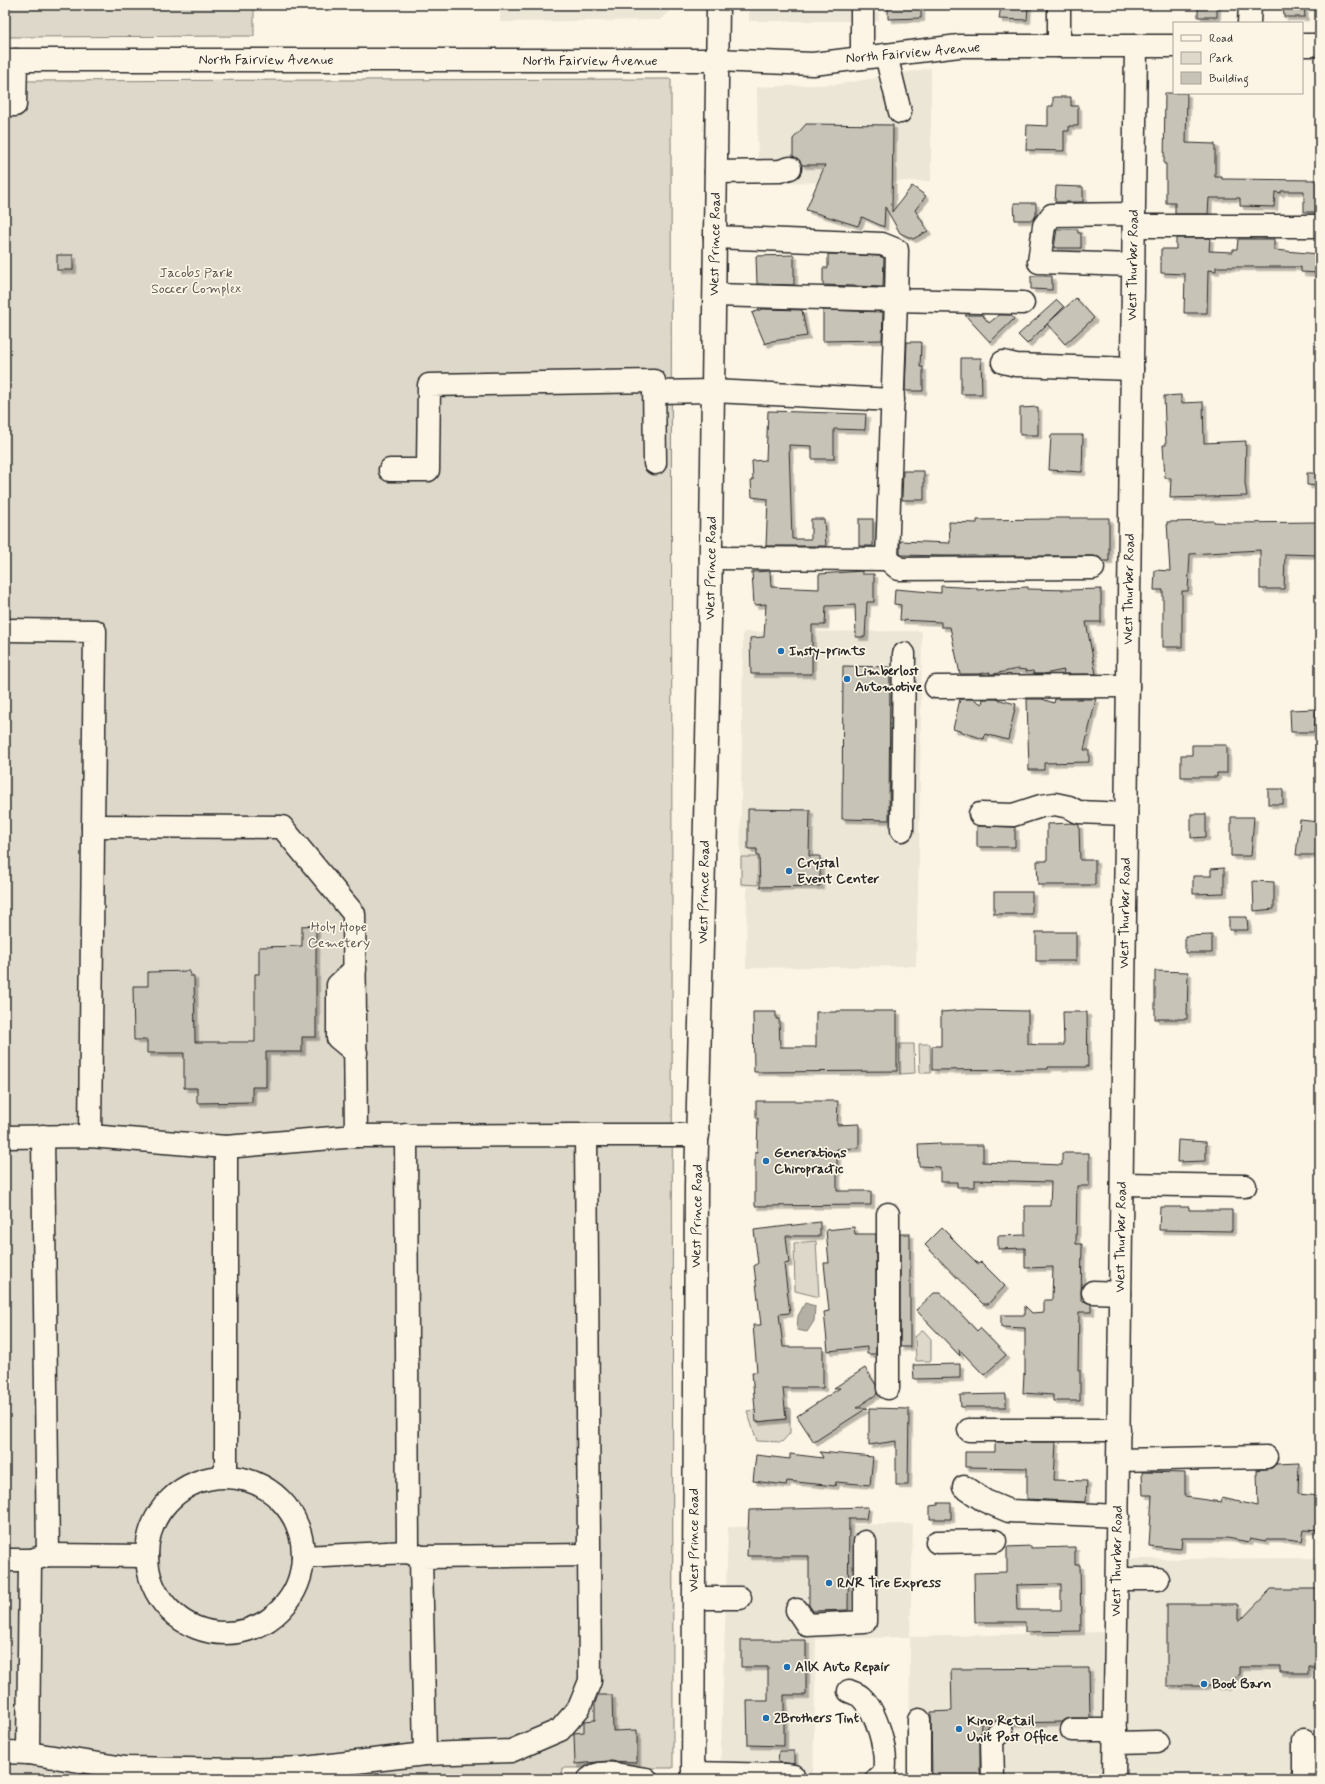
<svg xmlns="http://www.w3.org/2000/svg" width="1325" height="1784" font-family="Mynerve,sans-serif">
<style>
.built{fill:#ece6d7}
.green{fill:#ded8ca;stroke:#84827a}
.water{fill:#b4b0a5;stroke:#7d7b74}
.building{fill:#c8c3b7;stroke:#2b2b2b;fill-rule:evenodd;filter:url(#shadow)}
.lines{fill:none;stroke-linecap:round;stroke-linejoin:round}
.minor-casing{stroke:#2b2b2b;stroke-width:25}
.major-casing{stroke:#2b2b2b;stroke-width:25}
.minor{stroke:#fcf5e5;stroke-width:22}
.major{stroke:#fcf5e5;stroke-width:22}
.poi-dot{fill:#1f6fb2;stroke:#fcf5e5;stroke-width:1.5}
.labels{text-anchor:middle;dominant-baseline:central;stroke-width:3.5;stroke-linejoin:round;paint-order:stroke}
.street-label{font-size:14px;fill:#2b2b2b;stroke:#fcf5e5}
.park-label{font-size:14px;fill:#585653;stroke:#fcf5e5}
.poi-label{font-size:14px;font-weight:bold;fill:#2b2b2b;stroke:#fcf5e5;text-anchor:start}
</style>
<defs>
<filter id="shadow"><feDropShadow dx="3.5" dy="3.5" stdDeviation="0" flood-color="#0004"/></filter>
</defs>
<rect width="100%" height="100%" fill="#fcf5e5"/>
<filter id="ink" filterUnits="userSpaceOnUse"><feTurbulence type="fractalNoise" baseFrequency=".025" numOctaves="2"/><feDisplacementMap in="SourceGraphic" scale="8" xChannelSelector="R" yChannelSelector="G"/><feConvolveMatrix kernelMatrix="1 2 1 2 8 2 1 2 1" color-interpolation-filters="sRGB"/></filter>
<g filter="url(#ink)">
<g class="built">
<polygon points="500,5 673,5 673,7 660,20 500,22"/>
<polygon points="749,5 873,5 873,13 879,13 879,21 749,21"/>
<polygon points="931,68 931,181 758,183 757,87 840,84"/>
<polygon points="922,631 919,854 916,966 746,968 747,887 740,886 743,632"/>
<polygon points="913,1524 910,1637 1104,1632 1102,1779 909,1779 910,1637 816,1639 813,1779 720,1779 728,1527"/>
<polygon points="1320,1558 1320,1779 1125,1779 1129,1559"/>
</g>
<g class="green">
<polygon points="5,5 254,5 254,36 5,37"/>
<polygon points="671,79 673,1768 562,1768 561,1779 5,1779 5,81"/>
<polygon points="741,857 758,857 758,885 741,884"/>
<polygon points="899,1044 914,1044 915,1073 900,1074"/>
<polygon points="919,1044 930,1044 931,1073 920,1073"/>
<polygon points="816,1241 819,1297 795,1291 794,1243"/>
<polygon points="923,1330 931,1339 931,1361 916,1361 915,1337"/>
<polygon points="785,1408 790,1408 790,1433 782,1442 757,1441 747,1411 755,1410 757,1422 786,1419"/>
</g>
<polygon class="water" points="805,1303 815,1306 814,1321 807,1332 797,1330 798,1316"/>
<g class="building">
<polygon points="888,5 921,5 921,18 888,19"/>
<polygon points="1001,5 1028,5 1027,20 999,19"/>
<rect x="1198" y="5" width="19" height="12"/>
<polygon points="1283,5 1304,5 1305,17 1284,17"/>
<polygon points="1165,93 1187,93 1186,143 1215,144 1215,177 1222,177 1222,179 1319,180 1320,191 1319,191 1318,212 1304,212 1304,191 1281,191 1281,193 1275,192 1274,207 1240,206 1240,198 1209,198 1208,214 1175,214 1175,203 1166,203 1166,164 1164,164"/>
<polygon points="1053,97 1071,97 1071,106 1078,106 1078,126 1069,126 1069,131 1064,131 1064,151 1026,150 1027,125 1048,126 1048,106 1053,106"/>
<polygon points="806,124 893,125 892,212 912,186 926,196 915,210 928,231 913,239 900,233 885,207 884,227 862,217 858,226 806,210 825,165 802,165 798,159 793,156 793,139"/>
<polygon points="1056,186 1083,187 1083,202 1055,202"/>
<polygon points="1014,203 1036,203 1036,215 1033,220 1015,220"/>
<polygon points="1057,229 1078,229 1078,233 1081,233 1081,248 1054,248"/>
<polygon points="1176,238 1210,238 1209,251 1233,252 1233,249 1237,249 1238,239 1274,239 1274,250 1319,254 1319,273 1301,272 1301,267 1216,267 1216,271 1208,270 1207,313 1184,313 1185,274 1161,273 1161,249 1176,249"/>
<polygon points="828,254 879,256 884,258 883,287 823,285 823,268 828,268"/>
<rect x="57" y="255" width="16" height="15"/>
<polygon points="794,255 794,285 757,284 756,256"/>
<polygon points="1031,276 1052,276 1052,290 1031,289"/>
<polygon points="1076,298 1094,318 1065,344 1047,324"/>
<polygon points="1057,300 1064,307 1027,344 1018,335"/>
<polygon points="762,309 802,310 807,336 772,341 765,344 752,313"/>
<polygon points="823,310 883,312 882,340 823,341"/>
<polygon points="965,315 982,315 989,323 999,315 1011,315 1014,319 990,342"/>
<polygon points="907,342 921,342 920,367 923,367 923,391 905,391"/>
<polygon points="961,358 981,358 982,394 961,394"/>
<polygon points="1181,395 1181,403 1203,402 1204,443 1246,441 1245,483 1247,496 1170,498 1171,478 1165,478 1163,445 1166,445 1164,396"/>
<polygon points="1038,407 1038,435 1020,435 1020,408"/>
<polygon points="768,411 866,414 865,430 834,429 834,459 812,459 812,446 789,445 792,539 811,539 811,519 824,519 826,546 766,546 768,499 752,497 751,480 753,480 752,461 766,460"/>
<polygon points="1051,435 1083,435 1082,472 1049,470"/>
<polygon points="903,471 924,471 924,500 902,500"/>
<polygon points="1307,473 1320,473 1320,486 1307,485"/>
<polygon points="1050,518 1109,518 1109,561 1103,561 1099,557 1093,556 942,556 901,555 900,553 900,541 950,543 949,522 977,523 977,520 1050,519"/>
<rect x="859" y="519" width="14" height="27"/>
<polygon points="1214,521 1214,522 1231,523 1318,522 1318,555 1285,554 1284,589 1260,589 1260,550 1190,554 1188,591 1182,591 1182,647 1163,647 1163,590 1154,590 1155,570 1170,571 1167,522"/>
<polygon points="770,571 771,587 819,589 819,574 862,571 862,574 874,574 874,602 867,602 865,637 856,637 855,605 826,606 825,625 812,625 812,674 751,674 750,638 764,637 766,604 754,605 752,572"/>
<polygon points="941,586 977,588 977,590 1028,587 1028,589 1069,590 1101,589 1101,622 1086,622 1096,674 1063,674 1064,670 1044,674 1034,674 1033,671 1026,672 1026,670 1017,669 994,674 989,674 990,672 979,674 960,674 950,627 941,627 941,622 900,620 901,605 894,604 895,589 941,593"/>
<polygon points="843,666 890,667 889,820 842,819"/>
<polygon points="960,699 973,699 982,704 983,699 996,699 1016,704 1008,740 985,734 984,739 953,729"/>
<polygon points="1027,699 1042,699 1054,703 1055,699 1096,699 1084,750 1089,750 1089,762 1044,763 1044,770 1029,770"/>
<polygon points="1316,709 1314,732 1291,732 1290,710"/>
<polygon points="1192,745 1227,745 1227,773 1217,773 1217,777 1181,777 1181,755 1192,755"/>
<rect x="1268" y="789" width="15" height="15"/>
<polygon points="748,809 810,810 809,856 820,856 820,886 760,887 759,856 757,856 757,849 748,849"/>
<polygon points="1191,814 1206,814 1206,837 1191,838"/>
<polygon points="1231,817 1254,817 1251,856 1231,856"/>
<polygon points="1300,820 1319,822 1316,855 1296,855"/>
<polygon points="1074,823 1079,825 1080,860 1095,860 1095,885 1038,885 1037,861 1047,861 1047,824"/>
<polygon points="977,826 1015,827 1015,847 977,847"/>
<polygon points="1224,868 1224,893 1193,894 1193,876 1211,876 1211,869"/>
<polygon points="1253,881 1274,882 1274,909 1254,911"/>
<rect x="994" y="892" width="38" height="22"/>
<polygon points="1229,917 1247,917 1248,930 1229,930"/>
<polygon points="316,925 316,1037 302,1037 302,1052 266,1052 266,1087 252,1087 252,1102 197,1103 197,1088 184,1088 184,1053 147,1053 147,1040 134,1040 133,986 148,986 148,972 189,971 190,976 194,976 195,1042 255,1042 255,974 259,974 259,947 302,946 302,926"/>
<rect x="1036" y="932" width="40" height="29"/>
<polygon points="1212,935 1212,953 1185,953 1185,936"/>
<polygon points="1155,971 1188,972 1187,1019 1155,1019"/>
<polygon points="965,1010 1028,1011 1028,1044 1040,1045 1064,1045 1063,1012 1087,1012 1088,1067 1048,1067 1048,1069 932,1070 932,1046 941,1046 941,1012"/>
<polygon points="837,1011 897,1011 897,1071 754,1072 753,1012 776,1012 776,1019 779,1019 780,1047 816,1047 816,1012 837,1012"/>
<polygon points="756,1101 838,1101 837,1125 859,1124 859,1148 837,1149 837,1191 871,1191 871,1205 755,1206 755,1152 757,1152 758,1118 756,1118"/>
<polygon points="1178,1140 1206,1142 1206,1161 1177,1162"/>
<polygon points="940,1143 940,1145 983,1145 983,1162 1062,1165 1062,1153 1089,1153 1089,1186 1077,1186 1076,1244 1082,1244 1081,1300 1091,1304 1091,1312 1079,1312 1078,1370 1080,1370 1080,1401 1053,1401 1053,1395 1023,1393 1024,1373 1025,1375 1025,1328 1001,1327 1001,1315 1025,1315 1025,1306 1032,1313 1044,1312 1044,1300 1052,1300 1053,1267 1025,1268 1025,1248 998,1249 998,1236 1025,1235 1025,1206 1050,1206 1051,1182 975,1180 975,1187 957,1187 957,1182 940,1182 940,1167 919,1166 918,1144"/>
<polygon points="1160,1207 1189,1207 1189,1210 1232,1210 1232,1231 1159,1230"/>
<polygon points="820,1222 820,1236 786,1236 789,1263 784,1264 790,1313 779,1314 783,1347 823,1347 823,1388 783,1388 786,1419 756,1422 752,1372 757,1372 753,1325 761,1325 754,1266 758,1263 754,1230"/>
<polygon points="854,1227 855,1234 876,1234 876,1354 867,1354 867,1347 828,1351 824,1312 829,1311 824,1263 829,1263 826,1230"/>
<polygon points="942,1228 978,1264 981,1262 1005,1286 988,1304 983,1304 925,1245"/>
<rect x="900" y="1234" width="10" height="113"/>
<polygon points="934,1293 941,1293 977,1331 980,1328 1006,1355 984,1375 959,1349 960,1356 916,1310"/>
<polygon points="960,1364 960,1378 914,1379 913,1365"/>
<polygon points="865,1368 876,1385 877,1394 856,1408 867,1408 814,1442 797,1416 840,1388 834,1388"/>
<polygon points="1006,1394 1006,1407 961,1407 960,1395"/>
<polygon points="869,1408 909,1409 908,1485 896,1485 896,1441 869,1445"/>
<polygon points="995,1442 1056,1442 1054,1480 1087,1481 1086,1502 1027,1499 1027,1468 965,1467 965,1452 995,1452"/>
<polygon points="820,1452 873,1457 870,1485 836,1482 835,1486 787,1481 786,1485 753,1481 756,1455 790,1459 790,1454 823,1458"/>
<polygon points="1299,1463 1298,1494 1320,1496 1320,1531 1304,1530 1302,1541 1288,1539 1266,1539 1266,1542 1250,1539 1249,1542 1227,1538 1182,1538 1181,1549 1149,1546 1152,1495 1143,1495 1142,1472 1185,1473 1185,1497 1221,1502 1222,1498 1258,1506 1257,1470 1272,1468 1276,1464"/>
<polygon points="938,1503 951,1503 951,1519 930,1519 930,1506 938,1505"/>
<polygon points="868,1507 866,1519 849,1519 848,1610 813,1611 809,1605 809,1556 747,1556 749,1510"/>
<path d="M 1031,1546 L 1031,1548 L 1075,1547 L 1075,1565 L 1080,1565 L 1081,1631 L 1025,1632 L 1025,1622 L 975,1622 L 974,1573 L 1007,1572 L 1007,1547 ZM 1061,1584 L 1061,1610 L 1017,1610 L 1016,1585 Z"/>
<polygon points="1271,1589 1320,1589 1320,1666 1309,1666 1309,1673 1280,1673 1280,1667 1239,1667 1239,1674 1226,1686 1167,1686 1167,1604 1239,1604 1239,1622"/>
<polygon points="741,1640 806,1640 806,1695 784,1695 784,1746 748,1745 747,1701 768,1701 768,1667 741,1667"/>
<polygon points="1089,1668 1090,1718 1072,1718 1066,1719 1062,1722 1011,1723 1006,1719 1001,1719 992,1723 981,1723 980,1739 980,1779 932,1779 931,1712 952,1711 951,1669"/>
<polygon points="598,1695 612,1695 613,1731 637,1730 637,1762 608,1761 575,1764 574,1733 584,1732 584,1721 595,1720 595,1703"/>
<polygon points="779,1751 794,1751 794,1764 778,1762"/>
</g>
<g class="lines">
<defs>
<g id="minor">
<polyline points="1249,23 1250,5"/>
<polyline points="1302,45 1320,45"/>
<polyline points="1059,46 1059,5"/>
<polyline points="886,55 900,112"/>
<polyline points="862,58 862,5"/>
<polyline points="5,60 717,60 813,64 959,46 1174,46"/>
<polyline points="5,105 15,105 16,60"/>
<polyline points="716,172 780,171 790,168"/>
<polyline points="1134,226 1320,226"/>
<polyline points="715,237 882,244 897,250 896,300 1023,303"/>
<polyline points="1133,265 1039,262 1044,226 1052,215 1134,214"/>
<polyline points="715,295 896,300 887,559 899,569 1093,568"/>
<polyline points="1003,362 1016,365 1132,369"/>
<polyline points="654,392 713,391 893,400"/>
<polyline points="390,470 428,470 429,385 654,381 655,463"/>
<polyline points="711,558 887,559"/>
<polyline points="5,630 95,631 90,1136"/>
<polyline points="936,687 1128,686"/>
<polyline points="980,814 1013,815 1041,806 1055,804 1069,807 1078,812 1126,814"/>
<polyline points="93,826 282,827 354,914 356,1136"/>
<polyline points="902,830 904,654"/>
<polyline points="355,969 338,985 338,1038 356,1053"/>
<polyline points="406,1135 408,1552"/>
<polyline points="586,1135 698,1135"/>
<polyline points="43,1136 48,1555"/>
<polyline points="5,1137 90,1136 226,1147 356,1136 586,1135 590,1681 579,1708 560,1730 511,1751 425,1754 305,1768 245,1770 125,1768 28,1753 5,1752"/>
<polyline points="1122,1184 1245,1186"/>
<polyline points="1093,1292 1120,1293"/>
<polyline points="888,1388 888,1214"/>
<polyline points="969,1430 1119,1430"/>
<polyline points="1118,1460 1266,1457"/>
<polyline points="226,1475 226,1147"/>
<circle cx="225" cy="1555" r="78"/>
<polyline points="964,1487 985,1501 1009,1511 1118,1516"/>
<polyline points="937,1542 995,1541"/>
<polyline points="303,1557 408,1552 421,1557"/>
<polyline points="35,1559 48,1555 147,1556"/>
<polyline points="5,1560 30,1560 28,1753"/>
<polyline points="1117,1579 1158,1579"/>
<polyline points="694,1598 740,1598"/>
<polyline points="797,1610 807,1625 865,1622 865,1542"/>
<path d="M 849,1691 C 853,1693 858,1694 861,1697 C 877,1712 888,1751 884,1773 L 877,1779"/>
<polyline points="919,1720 919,1779"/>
<polyline points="1072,1730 1115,1730"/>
<polyline points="1304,1740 1304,1779"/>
<polyline points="1115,1743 1157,1742"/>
<polyline points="425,1754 421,1557 589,1555"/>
<polyline points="693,1773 785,1775 793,1776 794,1779"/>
<path d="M 589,1779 C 601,1767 630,1778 646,1779"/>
<polyline points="993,1779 992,1739 1002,1731"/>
<polyline points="1114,1779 1136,46"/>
</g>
<polyline id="major" points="693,1779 696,1184 710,619 718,5"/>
</defs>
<use href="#minor" class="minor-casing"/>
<use href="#major" class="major-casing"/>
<use href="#minor" class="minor"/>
<use href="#major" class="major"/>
</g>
</g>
<g class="poi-dot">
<circle cx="781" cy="651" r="4"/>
<circle cx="847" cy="679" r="4"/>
<circle cx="789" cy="871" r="4"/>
<circle cx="766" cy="1161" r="4"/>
<circle cx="829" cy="1583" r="4"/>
<circle cx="787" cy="1667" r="4"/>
<circle cx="1204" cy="1684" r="4"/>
<circle cx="766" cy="1718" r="4"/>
<circle cx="959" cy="1729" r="4"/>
</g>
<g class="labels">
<g class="street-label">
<text transform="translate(913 53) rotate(-5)">North Fairview Avenue</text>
<text x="266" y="60">North Fairview Avenue</text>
<text x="590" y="61">North Fairview Avenue</text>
<text transform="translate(715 244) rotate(-89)">West Prince Road</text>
<text transform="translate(1133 265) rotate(-89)">West Thurber Road</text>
<text transform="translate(711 568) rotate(-89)">West Prince Road</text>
<text transform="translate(1129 589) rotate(-89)">West Thurber Road</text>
<text transform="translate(704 892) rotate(-89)">West Prince Road</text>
<text transform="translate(1125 913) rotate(-89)">West Thurber Road</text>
<text transform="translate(697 1216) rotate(-89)">West Prince Road</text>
<text transform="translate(1121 1237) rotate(-89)">West Thurber Road</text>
<text transform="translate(694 1540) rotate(-90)">West Prince Road</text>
<text transform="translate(1117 1561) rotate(-89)">West Thurber Road</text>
</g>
<g class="park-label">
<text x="196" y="273">Jacobs Park<tspan x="196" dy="16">Soccer Complex</tspan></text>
<text x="339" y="927">Holy Hope<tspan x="339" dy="16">Cemetery</tspan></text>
</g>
<g class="poi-label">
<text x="789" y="651">Insty-prints</text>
<text x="855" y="671">Limberlost<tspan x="855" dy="16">Automotive</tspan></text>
<text x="797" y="863">Crystal<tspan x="797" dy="16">Event Center</tspan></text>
<text x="774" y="1153">Generations<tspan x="774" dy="16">Chiropractic</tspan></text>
<text x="837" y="1583">RNR Tire Express</text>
<text x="795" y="1667">AllX Auto Repair</text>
<text x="1212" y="1684">Boot Barn</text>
<text x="774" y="1718">2Brothers Tint</text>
<text x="967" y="1721">Kino Retail<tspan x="967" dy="16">Unit Post Office</tspan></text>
</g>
</g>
<rect width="1325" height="1784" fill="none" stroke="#fcf5e5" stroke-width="20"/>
<rect x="10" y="10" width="1305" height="1764" fill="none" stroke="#2b2b2b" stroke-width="1.5" filter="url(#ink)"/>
<rect x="1173" y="22" width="130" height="72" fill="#fcf5e5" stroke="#a8a49b"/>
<rect x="1181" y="35" width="20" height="6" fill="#fcf5e5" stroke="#a8a49b"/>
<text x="1209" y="42" font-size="12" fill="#2b2b2b">Road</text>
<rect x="1181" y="52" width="20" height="12" fill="#ded8ca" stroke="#a8a49b"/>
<text x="1209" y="62" font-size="12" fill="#2b2b2b">Park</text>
<rect x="1181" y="72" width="20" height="12" fill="#c8c3b7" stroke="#a8a49b"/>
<text x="1209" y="82" font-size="12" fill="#2b2b2b">Building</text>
</svg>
